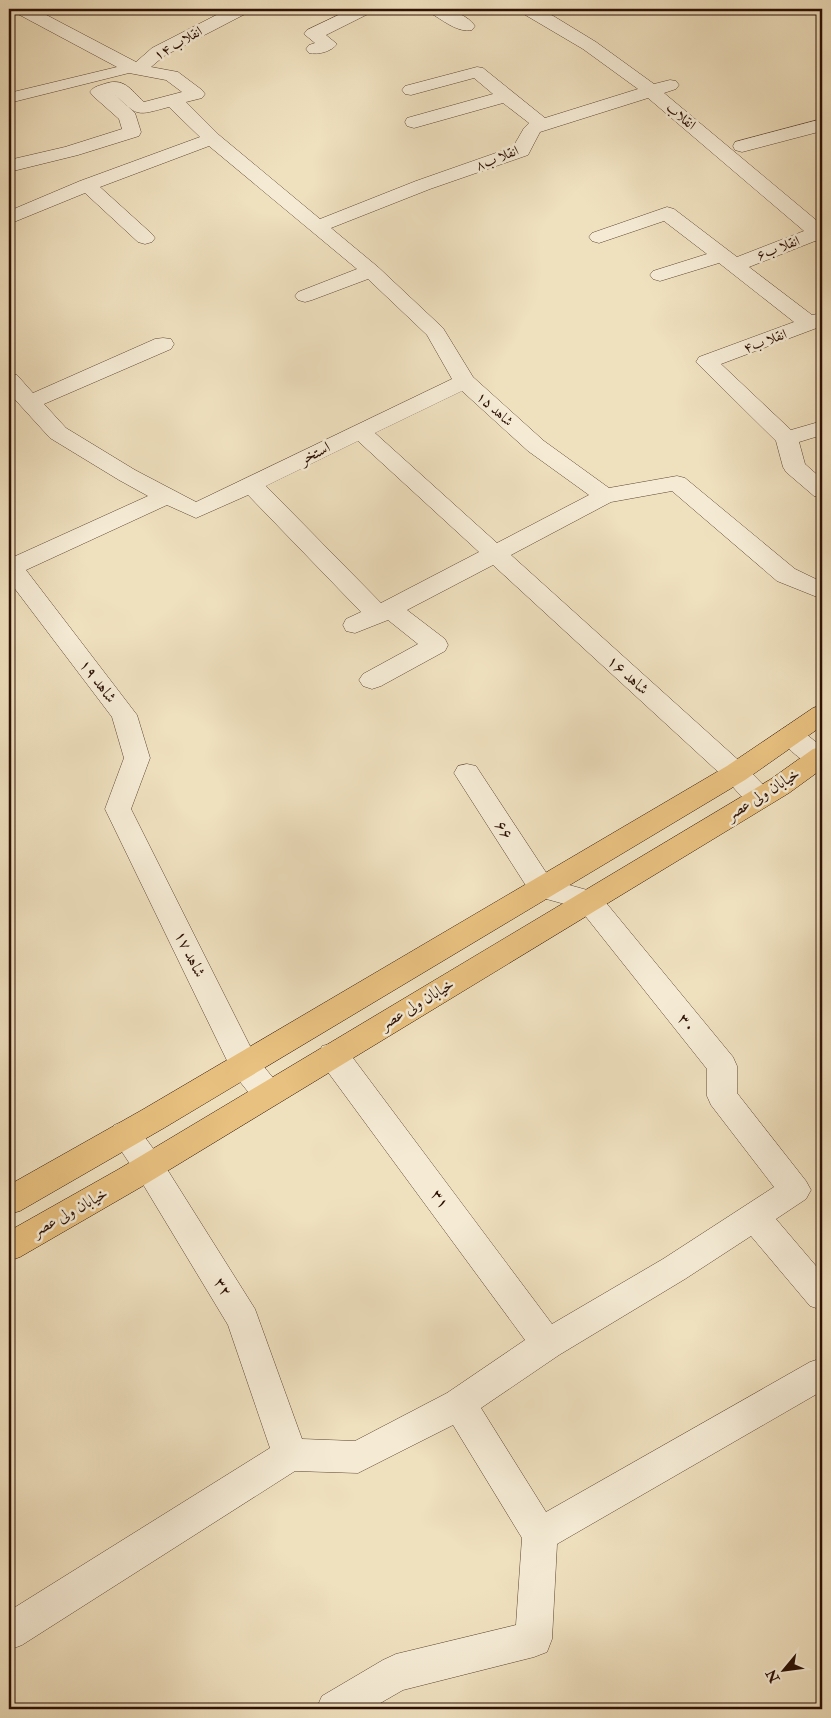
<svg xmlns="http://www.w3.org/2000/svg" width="831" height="1718" font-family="'IM FELL Double Pica',Amiri,serif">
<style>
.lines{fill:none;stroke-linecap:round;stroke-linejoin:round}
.minor-casing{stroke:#5e4533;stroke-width:1}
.major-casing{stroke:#2d1105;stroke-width:1}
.minor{fill:#f5ebd5;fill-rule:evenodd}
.major{fill:#e8c07f;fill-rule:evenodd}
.labels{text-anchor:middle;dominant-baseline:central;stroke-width:5;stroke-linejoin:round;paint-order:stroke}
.far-street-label{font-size:14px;fill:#2d1105;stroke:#f5ebd5}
.street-label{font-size:16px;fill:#2d1105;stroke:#f5ebd5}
</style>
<rect width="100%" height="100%" fill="#efe0be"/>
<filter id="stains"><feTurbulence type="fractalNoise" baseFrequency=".004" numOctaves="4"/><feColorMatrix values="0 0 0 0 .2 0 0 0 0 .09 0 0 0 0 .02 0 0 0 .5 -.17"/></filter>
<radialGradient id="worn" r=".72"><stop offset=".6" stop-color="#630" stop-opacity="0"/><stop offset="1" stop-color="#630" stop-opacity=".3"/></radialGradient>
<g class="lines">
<defs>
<g id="minor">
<path d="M 14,9 L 35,9 L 136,62 L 152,48 L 228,9 L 249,9 L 247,13 L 164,56 L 151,67 L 178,72 L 202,90 L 205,94 L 202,98 L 186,102 L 219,135 L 320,219 L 416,181 L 513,147 L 524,128 L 529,123 L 503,103 L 414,128 L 407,126 L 405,122 L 407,118 L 493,94 L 474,78 L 411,95 L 405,94 L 402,90 L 405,86 L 477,67 L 483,68 L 545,118 L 638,89 L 583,49 L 522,13 L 519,9 L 540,9 L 555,17 L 596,42 L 654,84 L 670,80 L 676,81 L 679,85 L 676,89 L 664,93 L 822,225 L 822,243 L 815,241 L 749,267 L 812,315 L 822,313 L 822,326 L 721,364 L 791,430 L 822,421 L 822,435 L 799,442 L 805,464 L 822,479 L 822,498 L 814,496 L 786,472 L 783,467 L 776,441 L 696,362 L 699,357 L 794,322 L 719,263 L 660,281 L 653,279 L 650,275 L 653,271 L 707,254 L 664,221 L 599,243 L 592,241 L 589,237 L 592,233 L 667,207 L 674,209 L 737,257 L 804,231 L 648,98 L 540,132 L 528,155 L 430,189 L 331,228 L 378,267 L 443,328 L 473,377 L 544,441 L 609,488 L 677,476 L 685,478 L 795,569 L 822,582 L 822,599 L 777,581 L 672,491 L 611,502 L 511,555 L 745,766 L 769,791 L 773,798 L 769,805 C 749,811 739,793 727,780 L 493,565 L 407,610 L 445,639 L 448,645 L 445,651 L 381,686 L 372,689 L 363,686 L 359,680 L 363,674 L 418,644 L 388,620 L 355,633 L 346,631 L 343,625 L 346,619 L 361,612 L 248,495 L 196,518 L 167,505 L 26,570 L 137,715 L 150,758 L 131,809 L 255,1056 L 279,1085 L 283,1094 L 279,1103 L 268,1106 L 257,1103 L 233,1073 L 105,809 L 124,758 L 112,717 L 9,581 L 9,559 L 148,496 L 119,480 L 50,438 L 9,393 L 9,374 L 17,375 L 33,393 L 155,339 L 163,338 L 171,339 L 174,344 L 171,349 L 44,404 L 66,428 L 135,470 L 196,502 L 452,379 L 427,335 L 368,279 L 312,300 L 305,302 L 298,300 L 295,296 L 298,292 L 357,269 L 209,146 L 100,187 L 152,234 L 155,238 L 152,242 L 145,244 L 138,242 L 85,193 L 9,224 L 9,211 L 80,181 L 200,137 L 169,107 C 135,116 139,117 113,93 L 135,113 L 141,132 L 139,136 L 78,155 L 9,172 L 9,160 L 65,147 L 122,129 L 119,119 L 93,96 L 90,92 C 93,87 98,86 104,84 C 124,77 130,89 144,102 L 182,92 L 166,80 L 129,73 L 9,103 L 9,93 L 117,67 L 16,13 ZM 462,391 L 528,451 L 589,495 L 497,543 L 375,433 ZM 358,441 L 479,552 L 381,603 L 266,486 Z"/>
<path d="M 351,9 L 373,9 L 370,13 L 326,35 L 337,44 C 331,52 318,55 309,53 L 306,49 L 309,45 L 315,43 L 304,34 L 307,30 Z"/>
<path d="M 430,9 C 446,9 465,12 475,26 L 472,30 C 458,33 444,21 432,14 Z"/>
<polygon points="822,119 822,131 742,152 735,150 733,146 735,142"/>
<path d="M 791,726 L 800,729 L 822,747 L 822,770 C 807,766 786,749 778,735 L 782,729 Z"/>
<polygon points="467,764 476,766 551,880 598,893 733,1057 737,1066 737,1093 806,1181 811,1190 806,1199 776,1219 822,1273 822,1310 810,1306 751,1236 685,1279 559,1355 481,1408 546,1512 810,1362 822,1358 822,1391 557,1544 552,1639 547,1652 534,1657 403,1690 370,1709 316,1709 322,1696 383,1660 396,1654 516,1625 522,1538 453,1425 358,1473 295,1471 22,1645 9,1650 9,1611 270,1448 228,1325 138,1176 110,1134 114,1125 125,1121 136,1125 160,1158 255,1309 302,1439 355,1441 447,1393 525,1340 322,1064 318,1055 322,1046 333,1043 344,1046 552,1324 663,1259 774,1187 711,1105 707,1096 707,1069 579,908 532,895 454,773 458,766"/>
</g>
<g id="major">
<polygon points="822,705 822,726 745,780 164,1128 20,1211 9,1214 9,1185 142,1110 727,766 813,708"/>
<polygon points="822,747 822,769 789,793 141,1187 20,1257 9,1261 9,1231 119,1169 771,779 813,749"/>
</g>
</defs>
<use href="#minor" class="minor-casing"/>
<use href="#major" class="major-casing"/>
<use href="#minor" class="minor"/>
<use href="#major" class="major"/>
</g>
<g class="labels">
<g class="far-street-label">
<text transform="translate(178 43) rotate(-30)">انقلاب ۱۴</text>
<text transform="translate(681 116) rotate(40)">انقلاب</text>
<text transform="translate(497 158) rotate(-22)">انقلا ب۸</text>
<text transform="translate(778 248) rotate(-21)">انقلا ب۶</text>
<text transform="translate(765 341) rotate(-20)">انقلا ب۴</text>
<text transform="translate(495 409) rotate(42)">شاهد ۱۵</text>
</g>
<g class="street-label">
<text transform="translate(315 453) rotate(-26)">استخر</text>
<text transform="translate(628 675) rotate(42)">شاهد ۱۶</text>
<text transform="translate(98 681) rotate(53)">شاهد ۱۹</text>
<text transform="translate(763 794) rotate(-32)">خیابان ولی عصر</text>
<text transform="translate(504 830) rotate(57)">۶۶</text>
<text transform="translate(190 954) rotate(64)">شاهد ۱۷</text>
<text transform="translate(417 1004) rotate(-31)">خیابان ولی عصر</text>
<text transform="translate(687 1023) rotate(51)">۳۰</text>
<text transform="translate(440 1199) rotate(54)">۳۱</text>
<text transform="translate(70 1212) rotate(-29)">خیابان ولی عصر</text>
<text transform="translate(223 1287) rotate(58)">۳۲</text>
</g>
</g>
<rect width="831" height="1718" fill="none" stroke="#efe0be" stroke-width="30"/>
<rect x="10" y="10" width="811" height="1698" fill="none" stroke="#2d1105" stroke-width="2.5"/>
<rect x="15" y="15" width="801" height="1688" fill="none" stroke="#2d1105"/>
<g transform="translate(784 1670) rotate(241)" stroke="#f5ebd5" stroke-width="4" paint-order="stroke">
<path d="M0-4L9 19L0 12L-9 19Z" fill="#2d1105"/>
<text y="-8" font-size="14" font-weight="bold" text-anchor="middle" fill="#2d1105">N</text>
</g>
<rect width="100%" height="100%" filter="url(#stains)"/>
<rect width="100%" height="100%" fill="url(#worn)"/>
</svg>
